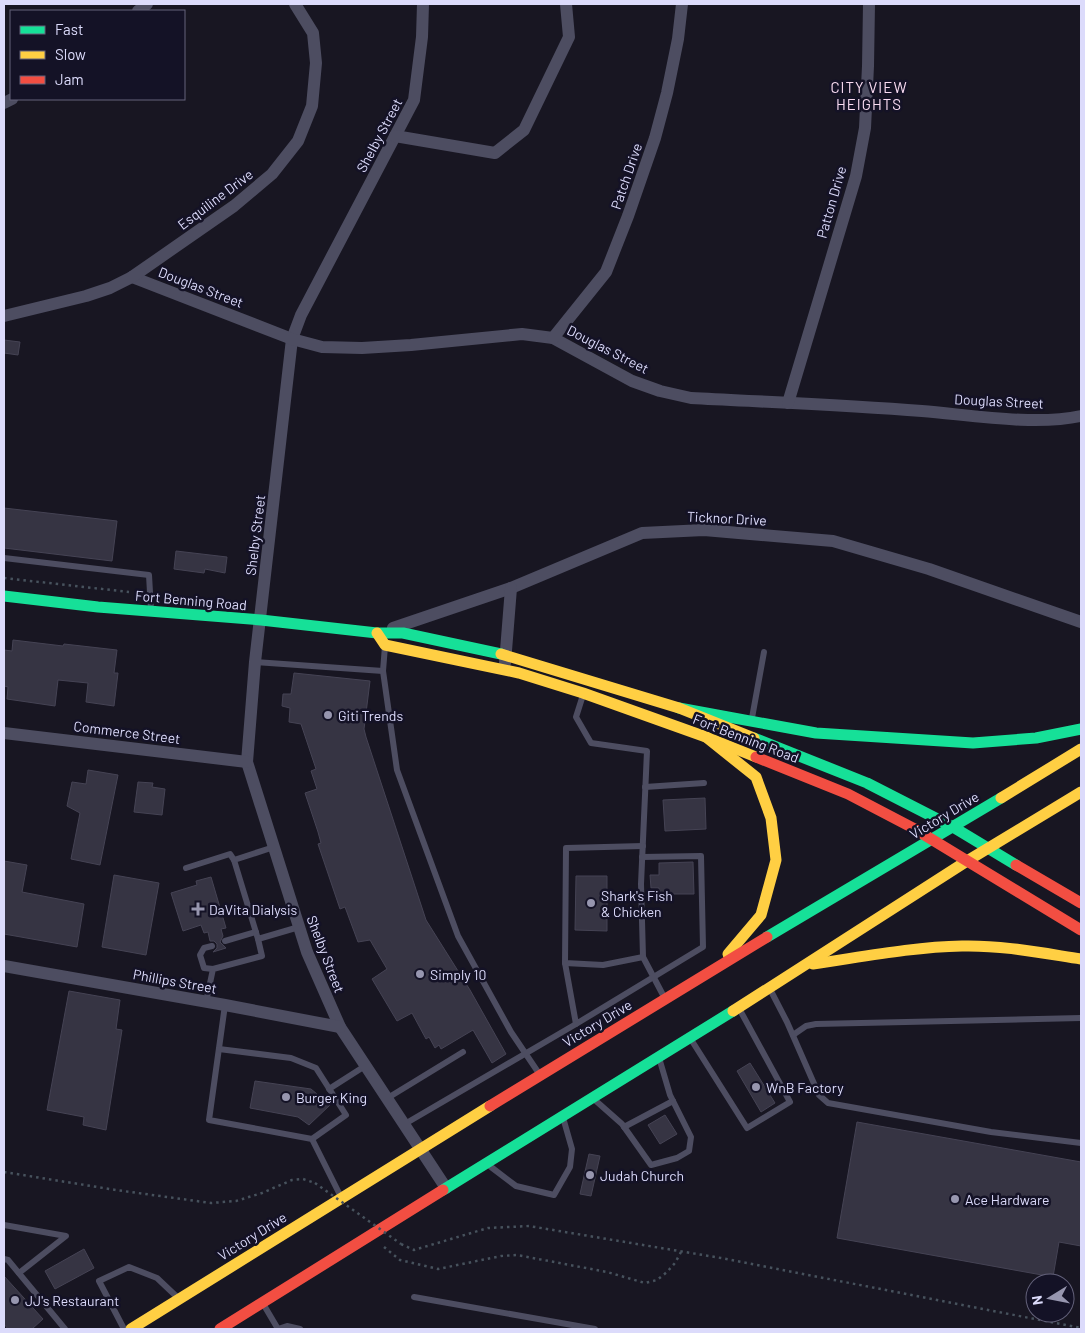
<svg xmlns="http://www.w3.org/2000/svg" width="1085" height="1333" font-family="Barlow,sans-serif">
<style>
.building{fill:#363443;stroke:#454354}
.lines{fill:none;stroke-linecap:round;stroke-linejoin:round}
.path{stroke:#47525d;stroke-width:2.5;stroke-dasharray:2.5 4;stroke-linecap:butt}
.lane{stroke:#4d4d61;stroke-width:6}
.street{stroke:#4d4d61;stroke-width:12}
.fast{stroke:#16e098;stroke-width:11}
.slow{stroke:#ffcf43;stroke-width:11}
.jam{stroke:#f24e42;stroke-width:11}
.path-bridge{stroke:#47525d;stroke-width:2.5;stroke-dasharray:2.5 4;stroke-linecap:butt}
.poi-dot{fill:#9796af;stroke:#141226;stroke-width:2}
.labels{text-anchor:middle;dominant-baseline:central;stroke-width:5;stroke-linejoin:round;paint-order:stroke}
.street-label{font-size:14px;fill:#dcdbfb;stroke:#141226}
.poi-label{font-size:14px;fill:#dcdbfb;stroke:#141226;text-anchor:start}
.neighbourhood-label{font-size:15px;letter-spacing:1px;fill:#fbddf3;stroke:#141226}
</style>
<rect width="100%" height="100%" fill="#181622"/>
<g class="building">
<polygon points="4,340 20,342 18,355 4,353"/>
<polygon points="4,508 117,521 112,561 4,548"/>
<polygon points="176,551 227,557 225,573 205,569 204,573 174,569"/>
<polygon points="13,640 63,646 64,644 117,650 114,673 118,673 114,706 86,702 88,683 58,680 55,706 7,699 8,687 4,686 4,650 12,651"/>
<polygon points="294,673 370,681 364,729 366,737 426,920 470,990 506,1054 492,1063 473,1030 441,1049 439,1045 435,1048 429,1037 426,1039 412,1013 397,1021 372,979 387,969 370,940 358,942 345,907 340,909 318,844 321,843 318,832 305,793 317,789 311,771 316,769 301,724 289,722 290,708 282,706 283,694 291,694"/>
<polygon points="88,770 118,775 100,865 71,859 80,813 67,806 72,782 86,784"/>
<polygon points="138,782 153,783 152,787 165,789 162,815 134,812"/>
<polygon points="705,798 706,829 665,831 663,800"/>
<polygon points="4,861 27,865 22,892 84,904 77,947 4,934"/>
<polygon points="693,862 694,894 659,894 659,888 651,888 650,875 659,875 659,863"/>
<polygon points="114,875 159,883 146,955 102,947"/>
<polygon points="576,876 607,876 607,931 575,930"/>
<polygon points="211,877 226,928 221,929 223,936 220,942 226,948 213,952 217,948 217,944 214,941 210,941 208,932 204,933 201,925 183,931 171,893 197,885 196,881"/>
<polygon points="69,991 120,1000 116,1029 122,1030 106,1130 83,1125 84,1117 47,1110"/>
<polygon points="750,1063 775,1103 761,1112 737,1071"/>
<polygon points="255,1081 311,1089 330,1105 309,1125 298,1117 250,1108"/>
<polygon points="665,1115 677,1134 660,1144 648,1125"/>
<polygon points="857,1122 1081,1162 1081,1246 1059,1242 1053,1277 837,1238"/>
<polygon points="589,1154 600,1156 591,1196 580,1194"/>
<polygon points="84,1249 94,1268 55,1289 45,1271"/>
<polygon points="4,1276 43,1319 32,1329 8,1329 4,1324"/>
</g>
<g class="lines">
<g class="path">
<polyline points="4,578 129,592"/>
<polyline points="4,1172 116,1190 211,1203 236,1201 262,1193 292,1180 303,1179 315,1183"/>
<polyline points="401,1244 414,1250 488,1228 529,1226 721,1258 1081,1328"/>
<polyline points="384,1247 400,1260 438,1269 501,1256 517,1255 607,1272 645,1283 657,1280 667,1272 675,1263 681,1252"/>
</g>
<g class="lane">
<polyline points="4,558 149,575 151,610"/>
<polyline points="385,646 383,671 397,770 458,936 511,1032 538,1072"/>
<polyline points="255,662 383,671"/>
<polyline points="583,695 576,717 591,743 647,751 641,884 643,957 663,995"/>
<polyline points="752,718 764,652"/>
<polyline points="645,787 704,783"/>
<polyline points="274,847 234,860 258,939 299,927"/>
<polyline points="186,868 230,854 234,860"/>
<polyline points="225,941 256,932"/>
<polyline points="212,946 204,948 200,955 204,968 213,969"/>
<polyline points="643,957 603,965 565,963 566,848 643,846"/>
<polyline points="565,963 576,1024 703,947 701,856 642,857"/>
<polyline points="772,993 787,1022 819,1095 828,1103 991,1132 1081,1143"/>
<polyline points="206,1002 213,969 262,956 258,939"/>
<polyline points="225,1005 209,1120 312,1139 340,1195"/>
<polyline points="793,1035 806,1026 816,1024 1081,1018"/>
<polyline points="692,1041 747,1128 790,1102 741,1012"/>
<polyline points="219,1049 291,1058 316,1068 346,1115 312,1139"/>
<polyline points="329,1089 365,1066"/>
<polyline points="386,1099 463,1052"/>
<polyline points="596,1101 622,1124 651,1165 677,1158 689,1151 691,1137 670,1095 660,1061"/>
<polyline points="403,1125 576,1024"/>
<polyline points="624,1127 673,1101"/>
<polyline points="491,1167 516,1186 554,1195 570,1167 572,1149 564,1121"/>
<polyline points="4,1225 66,1236 19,1273"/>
<polyline points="4,1259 8,1260 65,1329"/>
<polyline points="414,1297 595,1329"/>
<polyline points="265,1307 278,1329"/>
<polyline points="124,1329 99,1281 129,1267 157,1278 176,1296"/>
<polyline points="278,1329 287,1326 300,1329"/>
</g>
<g class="street">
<polyline points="423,4 422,37 414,100 301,315 292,339 255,662 247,762 307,952 340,1027 446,1188"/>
<polyline points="138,11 147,4"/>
<polyline points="4,103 12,99"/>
<polyline points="395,136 495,153 524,130 569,37 566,4"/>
<path d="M 132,277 L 292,339 L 322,347 L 362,348 L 411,345 L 522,334 L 553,338 L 632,381 L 660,391 L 691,398 C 768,402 845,405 922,411 C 971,415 1034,426 1081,416"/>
<polyline points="4,316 86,296 110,288 132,277 234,206 272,174 298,141 312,106 316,63 313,33 295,4"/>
<polyline points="553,338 606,272 628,216 655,138 667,93 678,39 682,4"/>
<polyline points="788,403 856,176 865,128 868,66 869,4"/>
<polyline points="393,628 511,588 642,533 704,530 833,541 929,569 1081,622"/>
<polyline points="505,663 511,588"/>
<polyline points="4,733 247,762"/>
<polyline points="4,966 225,1005 340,1027"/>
</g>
<g class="fast">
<polyline points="4,596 98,607 261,620 377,633 403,633 501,654"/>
<polyline points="679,708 816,733 973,743 1036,738 1081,729"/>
<polyline points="754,738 867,783 953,827 1016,865"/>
<polyline points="767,937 1001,798"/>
<polyline points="443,1190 733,1011"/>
</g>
<g class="slow">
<polyline points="377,633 385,645 519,673 583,693 706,737 756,757"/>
<polyline points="501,654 679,708 754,738"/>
<polyline points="706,737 756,777 771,818 776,860 761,915 728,954"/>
<polyline points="1001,798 1081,749"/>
<path d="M 813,964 C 862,957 912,947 962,946 C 1002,945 1042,953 1081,959"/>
<polyline points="733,1011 967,861 1081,792"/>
<polyline points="131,1329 490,1106"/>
</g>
<g class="jam">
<polyline points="756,757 848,794 913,828 1081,930"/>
<polyline points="1016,865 1081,903"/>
<polyline points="490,1106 767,937"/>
<polyline points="220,1329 443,1190"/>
</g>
<polyline class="path-bridge" points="315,1183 401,1244"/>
</g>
<g class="poi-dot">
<circle cx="328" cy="715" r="5"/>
<circle cx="591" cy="903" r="5"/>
<path d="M195.5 901.5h5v5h5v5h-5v5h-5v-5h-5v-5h5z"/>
<circle cx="420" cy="974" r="5"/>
<circle cx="756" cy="1087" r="5"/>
<circle cx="286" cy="1097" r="5"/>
<circle cx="590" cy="1175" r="5"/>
<circle cx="955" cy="1199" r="5"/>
<circle cx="15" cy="1300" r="5"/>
</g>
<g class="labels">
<g class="street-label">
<text transform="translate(379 135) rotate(-62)">Shelby Street</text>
<text transform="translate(626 176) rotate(-71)">Patch Drive</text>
<text transform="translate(215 199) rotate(-37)">Esquiline Drive</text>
<text transform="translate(831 202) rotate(-74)">Patton Drive</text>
<text transform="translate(201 287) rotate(21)">Douglas Street</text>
<text transform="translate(608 349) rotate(27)">Douglas Street</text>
<text transform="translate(999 401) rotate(3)">Douglas Street</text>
<text transform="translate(727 518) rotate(3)">Ticknor Drive</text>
<text transform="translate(255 535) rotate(-83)">Shelby Street</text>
<text transform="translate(191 600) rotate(5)">Fort Benning Road</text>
<text transform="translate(127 732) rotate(7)">Commerce Street</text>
<text transform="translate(746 738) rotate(21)">Fort Benning Road</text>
<text transform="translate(944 815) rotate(-31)">Victory Drive</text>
<text transform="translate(326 954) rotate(69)">Shelby Street</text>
<text transform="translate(175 981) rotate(10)">Phillips Street</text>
<text transform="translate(597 1023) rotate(-31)">Victory Drive</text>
<text transform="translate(252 1236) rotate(-32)">Victory Drive</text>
</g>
<g class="poi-label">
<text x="338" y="715">Giti Trends</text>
<text x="601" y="895">Shark's Fish<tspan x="601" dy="16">&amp; Chicken</tspan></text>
<text x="209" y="909">DaVita Dialysis</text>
<text x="430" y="974">Simply 10</text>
<text x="766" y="1087">WnB Factory</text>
<text x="296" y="1097">Burger King</text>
<text x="600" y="1175">Judah Church</text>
<text x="965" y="1199">Ace Hardware</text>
<text x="25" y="1300">JJ's Restaurant</text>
</g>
<g class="neighbourhood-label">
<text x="869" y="87">CITY VIEW<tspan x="869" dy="17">HEIGHTS</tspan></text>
</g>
</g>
<rect width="1085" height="1333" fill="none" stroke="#dcdbfb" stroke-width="10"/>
<rect x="10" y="10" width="175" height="90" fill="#141226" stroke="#64627b"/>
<rect x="20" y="26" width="25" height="8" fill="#16e098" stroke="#64627b"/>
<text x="55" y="35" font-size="15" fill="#dcdbfb">Fast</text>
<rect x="20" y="51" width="25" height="8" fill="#ffcf43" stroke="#64627b"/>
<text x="55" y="60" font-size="15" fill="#dcdbfb">Slow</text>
<rect x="20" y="76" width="25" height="8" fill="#f24e42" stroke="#64627b"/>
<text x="55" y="85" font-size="15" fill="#dcdbfb">Jam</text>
<g transform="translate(1050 1298) rotate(260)"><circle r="24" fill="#141226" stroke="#64627b"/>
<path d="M0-4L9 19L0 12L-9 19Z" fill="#9796af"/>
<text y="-8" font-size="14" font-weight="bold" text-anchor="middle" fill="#dcdbfb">N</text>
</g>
</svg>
